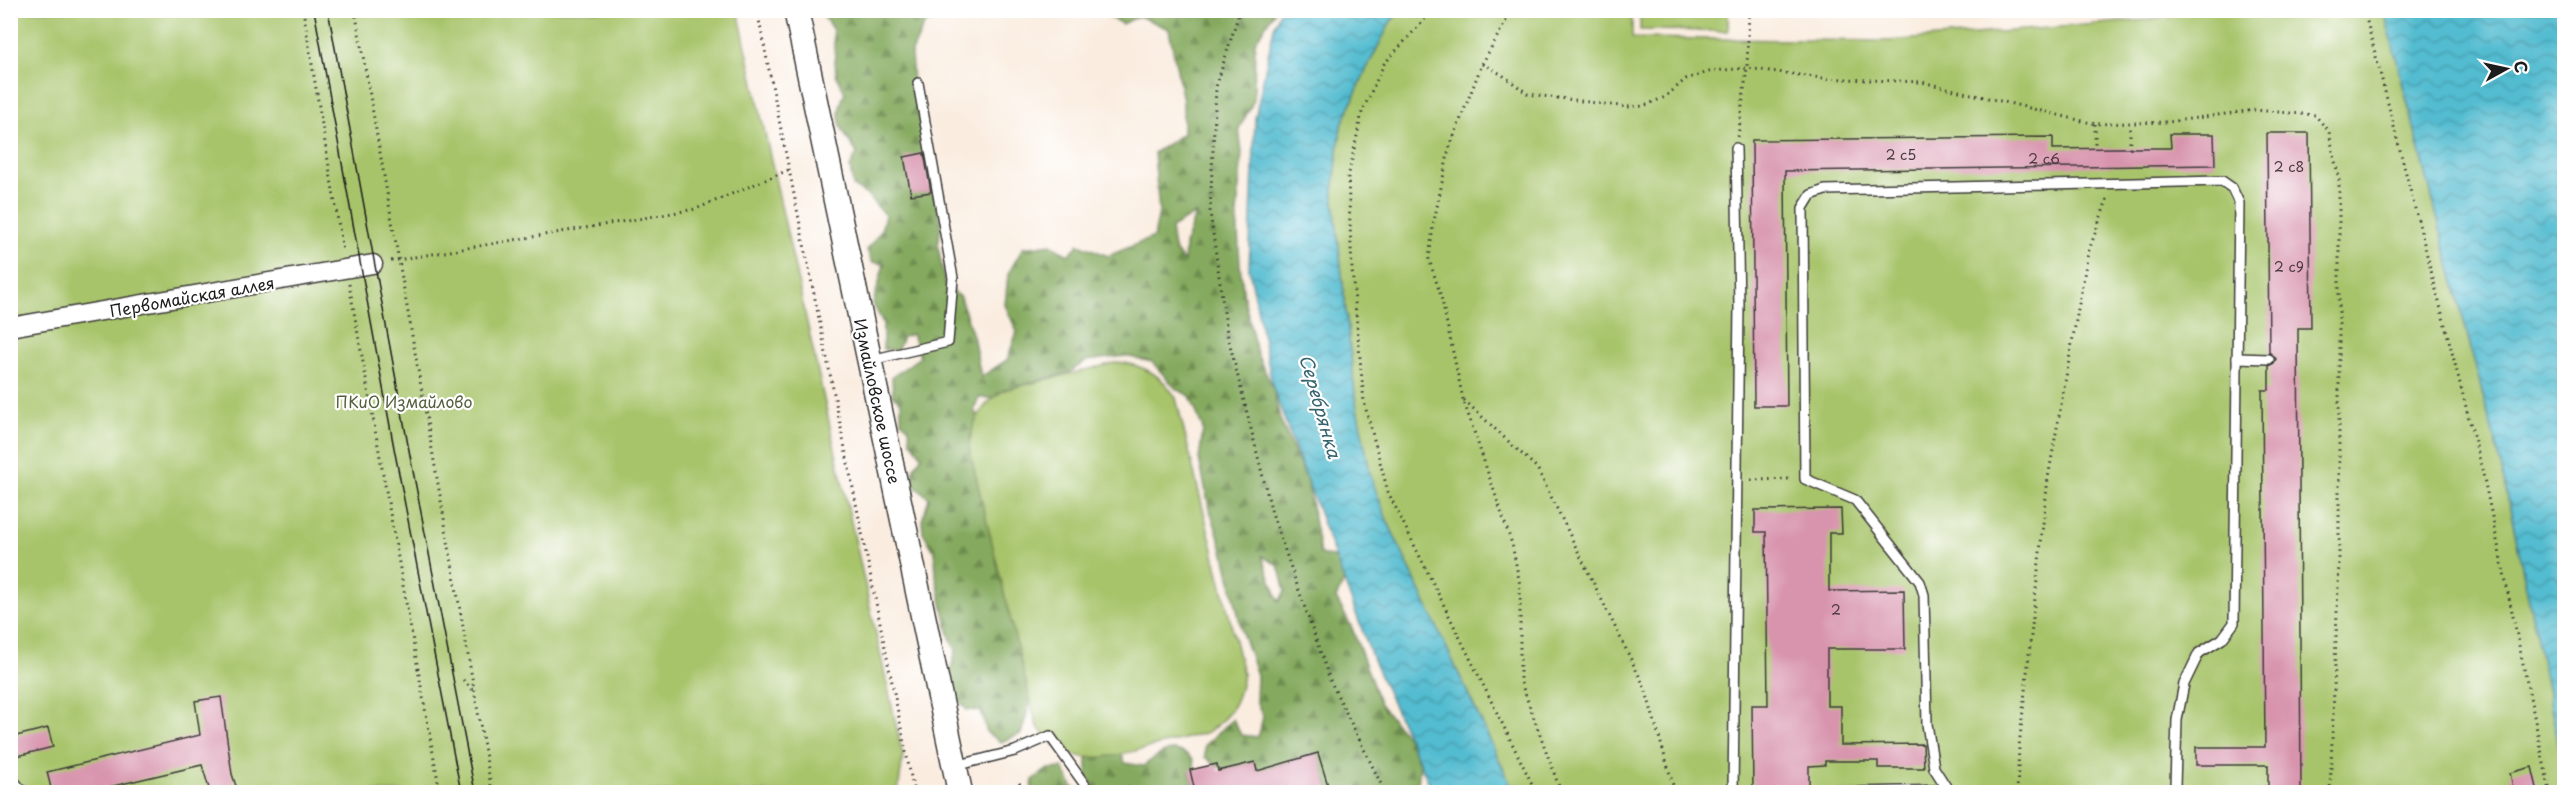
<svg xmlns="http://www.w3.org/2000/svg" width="2575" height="803" font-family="'Playpen Sans',sans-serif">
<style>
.forest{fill:url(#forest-firs);stroke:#50633e;stroke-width:1.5;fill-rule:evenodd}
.park{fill:#a7c46b;stroke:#627044;stroke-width:1.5}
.water{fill:url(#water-waves);stroke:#386c76;stroke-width:1.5}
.building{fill:#d894ad}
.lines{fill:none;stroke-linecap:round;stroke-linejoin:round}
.lane-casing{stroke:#3d3b39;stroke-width:12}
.street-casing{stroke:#3d3b39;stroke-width:21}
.secondary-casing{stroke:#3d3b39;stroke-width:27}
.path{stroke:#3d3b39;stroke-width:3;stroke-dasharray:1.5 4.5;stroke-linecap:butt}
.lane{stroke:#fff;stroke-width:9}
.street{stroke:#fff;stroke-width:18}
.secondary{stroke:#fff;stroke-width:24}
.tram{stroke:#1c1c1c;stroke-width:1.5}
.labels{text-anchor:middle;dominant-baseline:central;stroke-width:4.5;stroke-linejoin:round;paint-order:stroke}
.number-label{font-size:14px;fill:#4b3a40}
.street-label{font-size:16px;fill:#1c1c1c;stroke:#fff}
.park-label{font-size:16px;fill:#545f3c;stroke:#fff}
.water-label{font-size:18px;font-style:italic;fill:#35646d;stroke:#fff}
</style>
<defs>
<pattern id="forest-firs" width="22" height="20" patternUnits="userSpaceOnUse" patternTransform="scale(1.5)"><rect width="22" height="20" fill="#85aa5f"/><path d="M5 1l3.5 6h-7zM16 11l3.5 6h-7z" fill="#6c8a4e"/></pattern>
<pattern id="water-waves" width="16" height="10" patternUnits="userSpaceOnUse" patternTransform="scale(1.5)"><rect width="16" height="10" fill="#53bcd0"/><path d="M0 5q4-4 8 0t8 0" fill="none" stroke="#4498a8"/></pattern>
</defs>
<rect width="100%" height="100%" fill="#fff"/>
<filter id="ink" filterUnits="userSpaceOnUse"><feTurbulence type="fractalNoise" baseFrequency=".0167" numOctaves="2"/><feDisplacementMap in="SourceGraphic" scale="12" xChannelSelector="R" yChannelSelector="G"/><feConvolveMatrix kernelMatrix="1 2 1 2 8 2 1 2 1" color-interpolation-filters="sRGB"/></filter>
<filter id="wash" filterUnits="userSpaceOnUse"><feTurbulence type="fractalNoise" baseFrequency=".008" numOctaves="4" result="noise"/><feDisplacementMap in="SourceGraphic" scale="24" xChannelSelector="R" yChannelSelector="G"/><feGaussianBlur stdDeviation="1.35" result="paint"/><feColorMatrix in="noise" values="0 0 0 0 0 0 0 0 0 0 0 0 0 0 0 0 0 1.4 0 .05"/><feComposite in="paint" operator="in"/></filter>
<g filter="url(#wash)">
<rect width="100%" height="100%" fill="#faede0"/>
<g class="forest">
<path d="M 825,10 L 997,11 L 925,23 L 911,54 L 913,83 L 926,153 L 917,172 L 935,197 L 941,224 L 938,246 L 945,284 L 960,297 L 973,336 L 981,377 L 1007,360 L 1017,332 L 1005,305 L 1008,274 L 1023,248 L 1051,244 L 1068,255 L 1079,244 L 1108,256 L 1154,237 L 1159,212 L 1154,153 L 1183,134 L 1183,101 L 1169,29 L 1139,16 L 1122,24 L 1098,11 L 1275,11 L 1255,42 L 1254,100 L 1239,129 L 1242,152 L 1237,214 L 1240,264 L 1244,298 L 1257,354 L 1273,388 L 1280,419 L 1308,483 L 1320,554 L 1336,558 L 1344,581 L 1336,598 L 1352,628 L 1380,704 L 1407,737 L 1420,765 L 1418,784 L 1430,792 L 1330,792 L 1317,753 L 1271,767 L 1278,792 L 1262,792 L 1255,762 L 1224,770 L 1205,757 L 1205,745 L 1233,719 L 1241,735 L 1258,737 L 1263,717 L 1256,700 L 1257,675 L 1243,635 L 1223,550 L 1209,507 L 1199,459 L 1203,429 L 1190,396 L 1176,389 L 1152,362 L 1125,356 L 1086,361 L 1070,372 L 1004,390 L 992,398 L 979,398 L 974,409 L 982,429 L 1031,700 L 1021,734 L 1001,742 L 987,733 L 981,711 L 967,710 L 950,689 L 951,668 L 956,650 L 949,635 L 936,577 L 935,553 L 923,532 L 922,520 L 929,498 L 913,484 L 913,469 L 922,456 L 910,440 L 909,428 L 901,421 L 901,402 L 893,396 L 892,377 L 920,357 L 912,334 L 903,337 L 897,351 L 883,349 L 883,323 L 873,304 L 884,264 L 872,262 L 867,250 L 881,231 L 885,215 L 868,196 L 853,186 L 850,167 L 857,153 C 842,132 832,118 845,93 L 836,74 L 833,30 L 824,17 ZM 1195,214 L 1185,245 L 1184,262 L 1174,249 L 1171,228 ZM 1262,556 L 1278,565 L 1285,591 L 1279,602 Z"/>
<path d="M 1120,750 L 1125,763 L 1143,766 C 1163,752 1172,742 1193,759 L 1195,769 L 1190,771 L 1195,792 L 1098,792 L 1087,777 L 1087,755 Z"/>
<polygon points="1063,768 1072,786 1080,792 1031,792 1033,780 1048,769"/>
</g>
<g class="park">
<polygon points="10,11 738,11 903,756 898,792 11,792"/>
<polygon points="1401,11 1632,11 1632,38 1889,41 2169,18 2179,11 2384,11 2501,465 2564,770 2564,792 1514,792 1386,518 1371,477 1356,403 1333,192 1341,127 1365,72 1391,21"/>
<polygon points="1640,11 1728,11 1728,31 1640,30"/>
<path d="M 1118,362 C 1144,365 1162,375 1176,398 L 1243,673 C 1240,700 1230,717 1208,732 C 1187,739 1165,743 1144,749 C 1100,759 1065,769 1036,724 L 969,448 C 971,422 982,404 1004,390 Z"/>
</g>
<g class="water">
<polygon points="1280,11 1401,11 1391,21 1365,72 1341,127 1333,192 1356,403 1371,477 1386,518 1514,792 1433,792 1375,665 1273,388 1249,268 1255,118 1274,27"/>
<polygon points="2384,11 2564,11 2564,770 2501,465"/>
</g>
<g id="blocks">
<g class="building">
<polygon points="2267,133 2309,133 2311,328 2298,328 2301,792 2268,792 2268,765 2196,765 2196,747 2265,747 2262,390 2269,390 2269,366 2274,363 2276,359 2269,352"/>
<polygon points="2170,134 2214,134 2215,165 1785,171 1787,406 1754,406 1752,140 2053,137 2053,149 2116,148 2171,148"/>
<polygon points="924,153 931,192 911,195 904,157"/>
<polygon points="1841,509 1842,533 1829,533 1829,591 1904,590 1905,649 1827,649 1827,706 1841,706 1841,745 1923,744 1924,768 1878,768 1878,761 1825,761 1825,765 1809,766 1809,792 1753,792 1752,705 1768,705 1766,532 1755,532 1755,510"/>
<polygon points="221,697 232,774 238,792 210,792 202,765 88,792 52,792 47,772 200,735 195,701"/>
<polygon points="48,728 53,747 17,756 12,737"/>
<polygon points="1318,753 1330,792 1195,792 1190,770 1217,764 1218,771 1255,762 1257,771"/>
<polygon points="2532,767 2538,792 2514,792 2510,773"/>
</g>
</g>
</g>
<g filter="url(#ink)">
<use href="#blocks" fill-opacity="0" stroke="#3d3b39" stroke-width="1.5"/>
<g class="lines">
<defs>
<g id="lane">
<polyline points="2237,358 2269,359"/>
<polyline points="871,360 948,342 953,278 918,83"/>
<polyline points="955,766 1015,751 1050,736 1090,792"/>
<polyline points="10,776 23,792"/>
<polyline points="1733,792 1739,305 1736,148"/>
<polyline points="1860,792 1948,790"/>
<polyline points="1953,792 1948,790 1934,768 1927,724 1924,595 1920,582 1855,500 1805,479 1803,208 1811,195 1825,190 2222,181 2232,188 2239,203 2234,623 2222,639 2199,653 2184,684 2177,720 2175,786 2171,792"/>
</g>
<polyline id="street" points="10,327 373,264"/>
<polyline id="secondary" points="796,10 960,792"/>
</defs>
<use href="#lane" class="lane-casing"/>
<use href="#street" class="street-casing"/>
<use href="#secondary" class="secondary-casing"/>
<g class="path">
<polyline points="303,10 343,251"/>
<polyline points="355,10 492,792"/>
<polyline points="757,10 914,792"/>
<polyline points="1240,10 1216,87 1210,212 1227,333 1272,513 1330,680 1385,792"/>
<polyline points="1433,10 1384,64 1362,112 1348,178 1352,269 1364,402 1388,492 1536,792"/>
<polyline points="1512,10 1482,64 1449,149 1433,226 1429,259 1441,296 1463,399 1512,544 1520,585 1520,680 1561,792"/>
<polyline points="2364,10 2482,469 2550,792"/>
<polyline points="1482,64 1501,74 1528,94 1627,107 1644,106 1665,97 1686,79 1712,71 1747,68 1822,78 1922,82 2095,124 2168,122 2254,110 2315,115 2329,132 2339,180 2339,561 2330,792"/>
<polyline points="2095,124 2095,148"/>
<polyline points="1738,137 1747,68 1749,10"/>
<polyline points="2130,148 2130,124"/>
<polyline points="391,261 696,209 791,169"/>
<polyline points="349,284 440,792"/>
<polyline points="1464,400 1537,468 1645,688 1675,792"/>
<polyline points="1751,480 1792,479"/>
<polyline points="463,680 475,692"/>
<polyline points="1019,783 1026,792"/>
<polyline points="1019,792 1019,785"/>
<polyline points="2017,792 2019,747 2048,478 2088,253 2108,197"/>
</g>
<use href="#lane" class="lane"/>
<use href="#street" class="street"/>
<use href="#secondary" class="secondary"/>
<g class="tram">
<polyline points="314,10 394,448 461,792"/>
<polyline points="328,10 408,445 475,792"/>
</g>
</g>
</g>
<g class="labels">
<g class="number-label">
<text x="1901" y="154">2 с5</text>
<text x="2044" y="158">2 с6</text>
<text x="2289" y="166">2 с8</text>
<text x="2289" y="266">2 с9</text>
<text x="1836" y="609">2</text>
</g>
<g class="street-label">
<text transform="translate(192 296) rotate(-10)">Первомайская аллея</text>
<text transform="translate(878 401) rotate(78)">Измайловское шоссе</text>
</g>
<g class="park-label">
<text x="404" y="401">ПКиО Измайлово</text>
</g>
<g class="water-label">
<text transform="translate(1321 406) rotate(74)">Серебрянка</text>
</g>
</g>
<rect width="2575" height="803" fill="none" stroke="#fff" stroke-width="36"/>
<g transform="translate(2506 69) rotate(82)" stroke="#ffffff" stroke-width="4.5" paint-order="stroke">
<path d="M0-4.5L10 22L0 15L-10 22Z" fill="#1c1c1c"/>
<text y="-9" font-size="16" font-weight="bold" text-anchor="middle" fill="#1c1c1c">С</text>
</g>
</svg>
